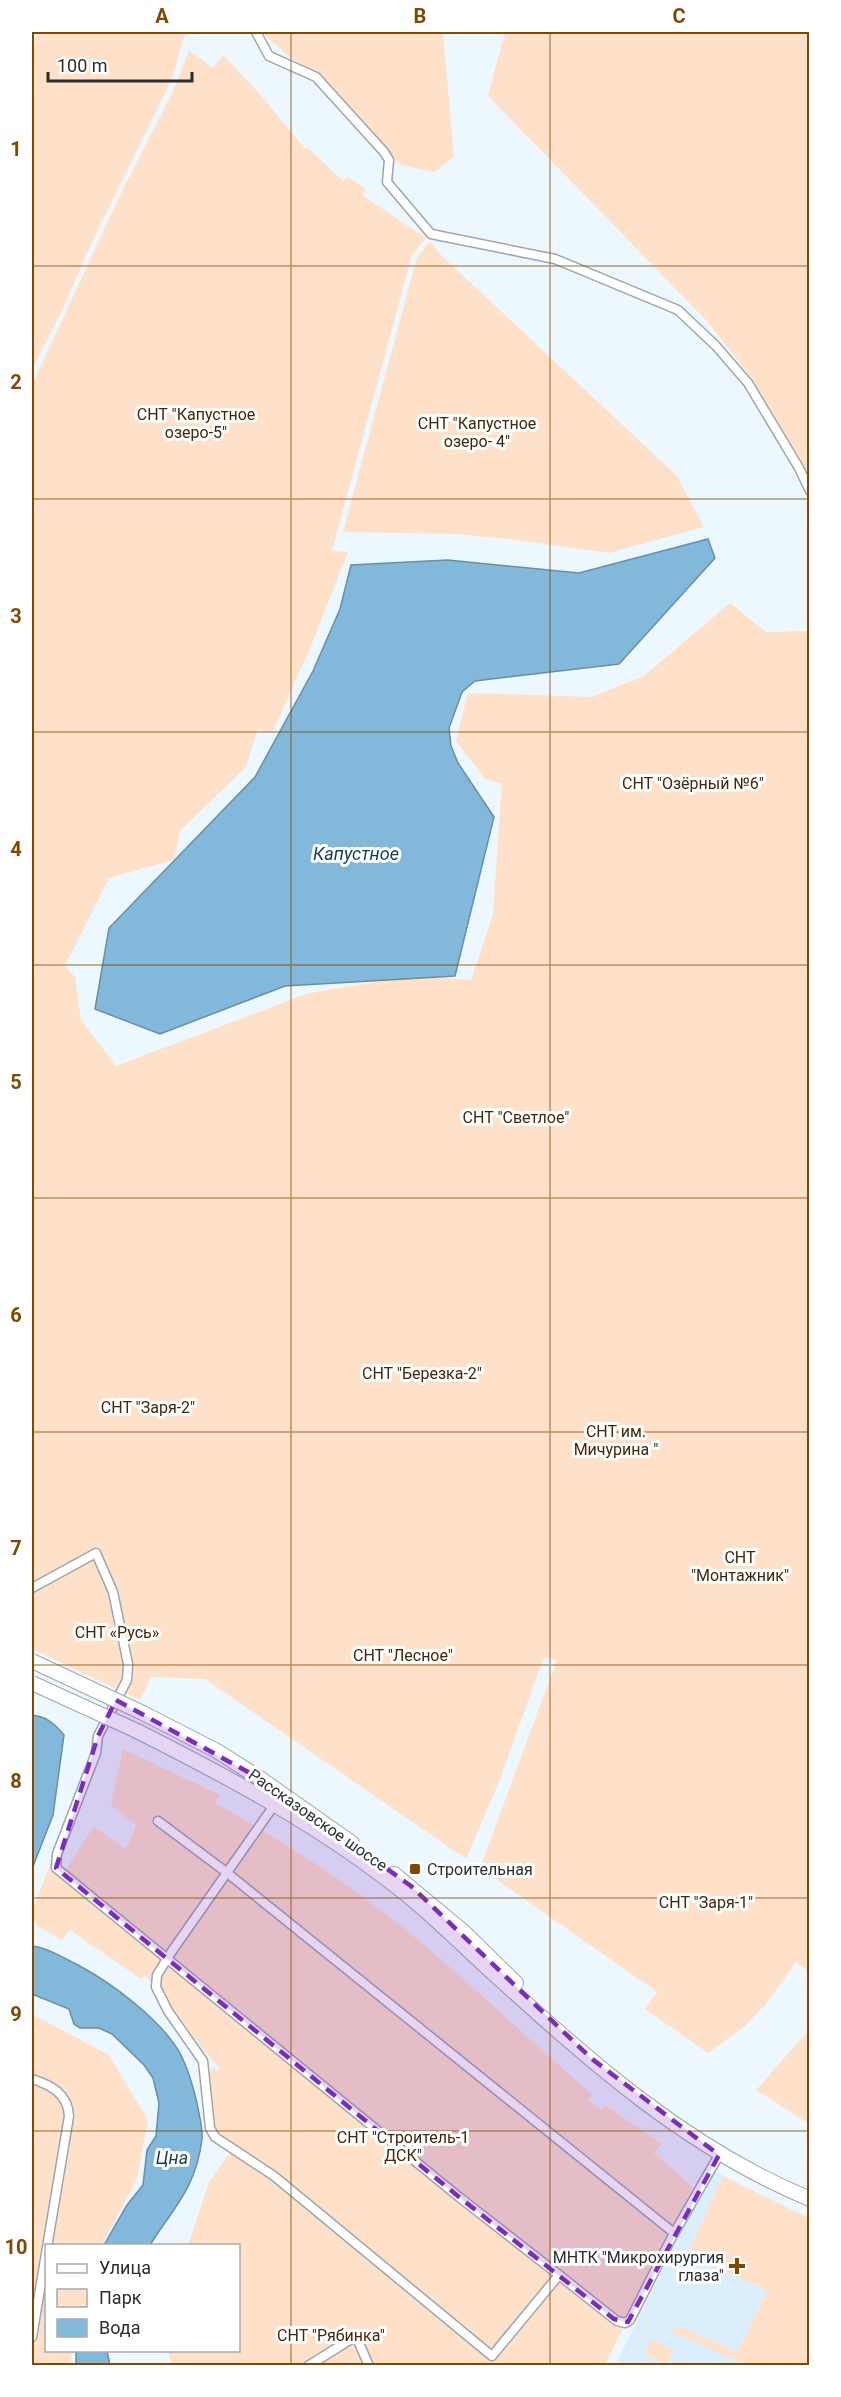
<svg xmlns="http://www.w3.org/2000/svg" width="841" height="2397" font-family="Roboto,sans-serif">
<style>
.built{fill:#dbeefc}
.green{fill:#ffe1c9}
.water{fill:#82b8da;stroke:#678fa7;stroke-width:1.5}
.lines{fill:none;stroke-linecap:round;stroke-linejoin:round}
.street-casing{stroke:#9ba7af;stroke-width:11}
.primary-casing{stroke:#9ba7af;stroke-width:16}
.street{stroke:#fff;stroke-width:8}
.primary{stroke:#fff;stroke-width:14}
.primary-bridge-casing{stroke:#9ba7af;stroke-width:16;stroke-linecap:butt}
.primary-bridge{stroke:#fff;stroke-width:14}
.marked{fill:#7b2cbf;fill-opacity:0.2;stroke:#7b2cbf;stroke-width:4.5;stroke-dasharray:12 8;stroke-linejoin:round}
.grid{fill:none;stroke:#834800;stroke-width:1.5;stroke-opacity:0.55}
.poi-dot{fill:#834800;stroke:#fff;stroke-width:2}
.labels{text-anchor:middle;dominant-baseline:central;stroke-width:6;stroke-linejoin:round;paint-order:stroke}
.park-label{font-size:16px;fill:#452607;stroke:#fff}
.street-label{font-size:16px;fill:#292e31;stroke:#fff}
.poi-label{font-size:16px;fill:#292e31;stroke:#fff;text-anchor:start}
.water-label{font-size:18px;font-style:italic;fill:#123e56;stroke:#fff}
.neatline{fill:none;stroke:#834800;stroke-width:2}
.grid-label{font-size:20px;text-anchor:middle;font-weight:bold;fill:#834800}
</style>
<rect width="100%" height="100%" fill="#edf7fe"/>
<polygon class="built" points="712,2170 809,2218 809,2365 615,2366"/>
<g class="green">
<polygon points="38,32 185,32 173,77 92,242 62,311 32,369 32,45"/>
<polygon points="261,32 443,32 454,157 434,172 401,165 384,150 317,73 294,60"/>
<polygon points="505,32 809,32 809,481 751,377 705,319 488,96"/>
<polygon points="189,50 213,68 223,55 259,93 305,149 307,147 343,181 347,177 366,189 362,195 426,238 412,255 332,551 348,552 309,651 272,733 258,729 246,767 180,831 174,860 109,878 65,966 75,977 81,1020 116,1066 309,993 412,976 471,980 493,914 502,784 485,779 456,741 468,693 591,697 644,676 730,603 766,632 809,631 809,1972 796,1962 766,2004 745,2026 708,2053 645,2009 657,1992 480,1868 557,1660 544,1657 499,1782 466,1859 205,1679 151,1677 140,1700 32,1649 32,385 122,191 173,92"/>
<polygon points="430,241 442,256 676,475 704,527 609,553 508,539 455,534 343,532 417,258"/>
<path d="M 123,1749 L 220,1795 L 215,1803 C 280,1839 342,1879 401,1926 C 467,1979 527,2039 592,2094 L 588,2100 L 601,2110 L 605,2105 L 662,2144 L 654,2153 L 693,2187 L 605,2365 L 172,2365 L 168,2351 L 238,2350 L 238,2246 L 188,2245 L 209,2182 L 235,2145 L 215,2130 L 208,2073 L 214,2067 L 218,2071 L 220,2068 C 191,2040 175,2003 145,1976 L 141,1979 L 70,1930 L 62,1940 L 37,1926 L 32,1912 L 49,1867 L 61,1877 L 94,1826 L 126,1850 L 136,1825 L 111,1805 Z"/>
<polygon points="32,2014 109,2055 148,2120 137,2179 102,2245 46,2246 46,2350 72,2351 71,2365 32,2365"/>
<polygon points="809,2030 809,2124 756,2090"/>
<polygon points="723,2176 809,2218 809,2365 747,2365 672,2332 673,2328 685,2328 737,2353 768,2291 687,2255"/>
<polygon points="651,2339 674,2350 667,2364 645,2354"/>
</g>
<g class="water">
<polygon points="708,539 715,558 619,664 475,681 462,692 449,728 451,746 458,763 494,817 455,976 285,986 160,1034 95,1009 109,928 255,777 313,671 340,609 351,565 448,560 579,573"/>
<path d="M 32,1715 C 47,1717 54,1723 64,1735 L 53,1815 L 32,1869 Z"/>
<path d="M 32,1946 C 48,1948 64,1958 78,1965 C 113,1984 162,2020 181,2055 C 189,2071 193,2086 197,2103 C 199,2115 203,2127 202,2139 C 196,2188 174,2207 150,2245 L 104,2245 L 127,2205 L 143,2185 L 147,2150 L 156,2136 L 159,2103 L 153,2078 L 144,2065 L 112,2034 L 99,2028 L 80,2028 L 74,2024 L 69,2009 L 32,1994 Z"/>
<polygon points="76,2351 107,2351 110,2365 76,2365"/>
</g>
<g class="lines">
<defs>
<g id="street">
<polyline points="256,32 269,56 316,77 384,152 389,160 387,182 431,234 555,259 678,310 716,346 748,383 799,468 810,491"/>
<polyline points="32,1588 96,1553 113,1592 128,1664 127,1680 98,1736 96,1753 57,1854 56,1868 459,2197 559,2275"/>
<polyline points="275,1804 172,1951 157,1975 156,1987 168,2011 203,2061 210,2128 215,2137 274,2176 492,2356 559,2275 617,2321 625,2323 630,2320 672,2237 719,2155"/>
<polyline points="158,1821 226,1872 674,2233"/>
<path d="M 32,2079 C 51,2085 68,2094 69,2116 L 32,2337"/>
<polyline points="308,2366 356,2336 369,2366"/>
</g>
<g id="primary">
<polyline points="143,1713 217,1751 261,1779 352,1843"/>
<path d="M 137,1731 C 232,1779 324,1828 407,1895 C 438,1920 465,1948 494,1974 C 592,2063 687,2148 810,2199"/>
<polyline points="394,1874 465,1933 516,1983"/>
</g>
</defs>
<use href="#street" class="street-casing"/>
<use href="#primary" class="primary-casing"/>
<use href="#street" class="street"/>
<use href="#primary" class="primary"/>
<defs>
<g id="primary-bridge">
<polyline points="32,1661 143,1713"/>
<polyline points="32,1683 137,1731"/>
</g>
</defs>
<use href="#primary-bridge" class="primary-bridge-casing"/>
<use href="#primary-bridge" class="primary-bridge"/>
</g>
<path class="marked" d="M 116,1700 L 261,1779 L 411,1886 L 592,2059 L 719,2155 L 628,2322 L 614,2319 L 459,2197 L 56,1868 L 98,1736 Z"/>
<path class="grid" d="M 291,32 L 291,2366M 550,32 L 550,2366M 32,266 L 810,266M 32,499 L 810,499M 32,732 L 810,732M 32,965 L 810,965M 32,1198 L 810,1198M 32,1432 L 810,1432M 32,1665 L 810,1665M 32,1898 L 810,1898M 32,2131 L 810,2131"/>
<g class="poi-dot">
<rect x="409" y="1863" width="12" height="12" rx="3"/>
<path d="M734 2257h6v6h6v6h-6v6h-6v-6h-6v-6h6z"/>
</g>
<g class="labels">
<g class="park-label">
<text x="196" y="414">СНТ "Капустное<tspan x="196" dy="18">озеро-5"</tspan></text>
<text x="477" y="423">СНТ "Капустное<tspan x="477" dy="18">озеро- 4"</tspan></text>
<text x="693" y="783">СНТ "Озёрный №6"</text>
<text x="516" y="1117">СНТ "Светлое"</text>
<text x="422" y="1373">СНТ "Березка-2"</text>
<text x="148" y="1407">СНТ "Заря-2"</text>
<text x="616" y="1431">СНТ им.<tspan x="616" dy="18">Мичурина "</tspan></text>
<text x="740" y="1557">СНТ<tspan x="740" dy="18">"Монтажник"</tspan></text>
<text x="117" y="1632">СНТ «Русь»</text>
<text x="403" y="1655">СНТ "Лесное"</text>
<text x="706" y="1902">СНТ "Заря-1"</text>
<text x="403" y="2137">СНТ "Строитель-1<tspan x="403" dy="18">ДСК"</tspan></text>
<text x="331" y="2335">СНТ "Рябинка"</text>
</g>
<g class="street-label">
<text transform="translate(318 1820) rotate(35)">Рассказовское шоссе</text>
</g>
<g class="poi-label">
<text x="427" y="1869">Строительная</text>
<text x="724" y="2257" text-anchor="end">МНТК "Микрохирургия<tspan x="724" dy="18">глаза"</tspan></text>
</g>
<g class="water-label">
<text x="356" y="853">Капустное</text>
<text x="172" y="2157">Цна</text>
</g>
</g>
<rect width="841" height="2397" fill="none" stroke="#ffffff" stroke-width="66"/>
<rect x="45" y="2244" width="195" height="108" fill="#ffffff" stroke="#a9abad" stroke-width="1.5"/>
<rect x="57" y="2264" width="30" height="9" fill="#ffffff" stroke="#a9abad" stroke-width="1.5"/>
<text x="99" y="2274" font-size="18" fill="#292e31">Улица</text>
<rect x="57" y="2289" width="30" height="18" fill="#ffe1c9" stroke="#a9abad" stroke-width="1.5"/>
<text x="99" y="2304" font-size="18" fill="#292e31">Парк</text>
<rect x="57" y="2319" width="30" height="18" fill="#82b8da" stroke="#a9abad" stroke-width="1.5"/>
<text x="99" y="2334" font-size="18" fill="#292e31">Вода</text>
<path d="M48 72v9h144v-9" fill="none" stroke="#292e31" stroke-width="3"/>
<text x="57" y="72" font-size="18" fill="#292e31" stroke="#ffffff" stroke-width="4.5" paint-order="stroke">100 m</text>
<rect x="33" y="33" width="775" height="2331" class="neatline"/>
<g class="grid-label">
<text x="162" y="23">A</text>
<text x="420" y="23">B</text>
<text x="679" y="23">C</text>
<text x="16" y="156">1</text>
<text x="16" y="389">2</text>
<text x="16" y="623">3</text>
<text x="16" y="856">4</text>
<text x="16" y="1089">5</text>
<text x="16" y="1322">6</text>
<text x="16" y="1555">7</text>
<text x="16" y="1788">8</text>
<text x="16" y="2021">9</text>
<text x="16" y="2254">10</text>
</g>
</svg>
